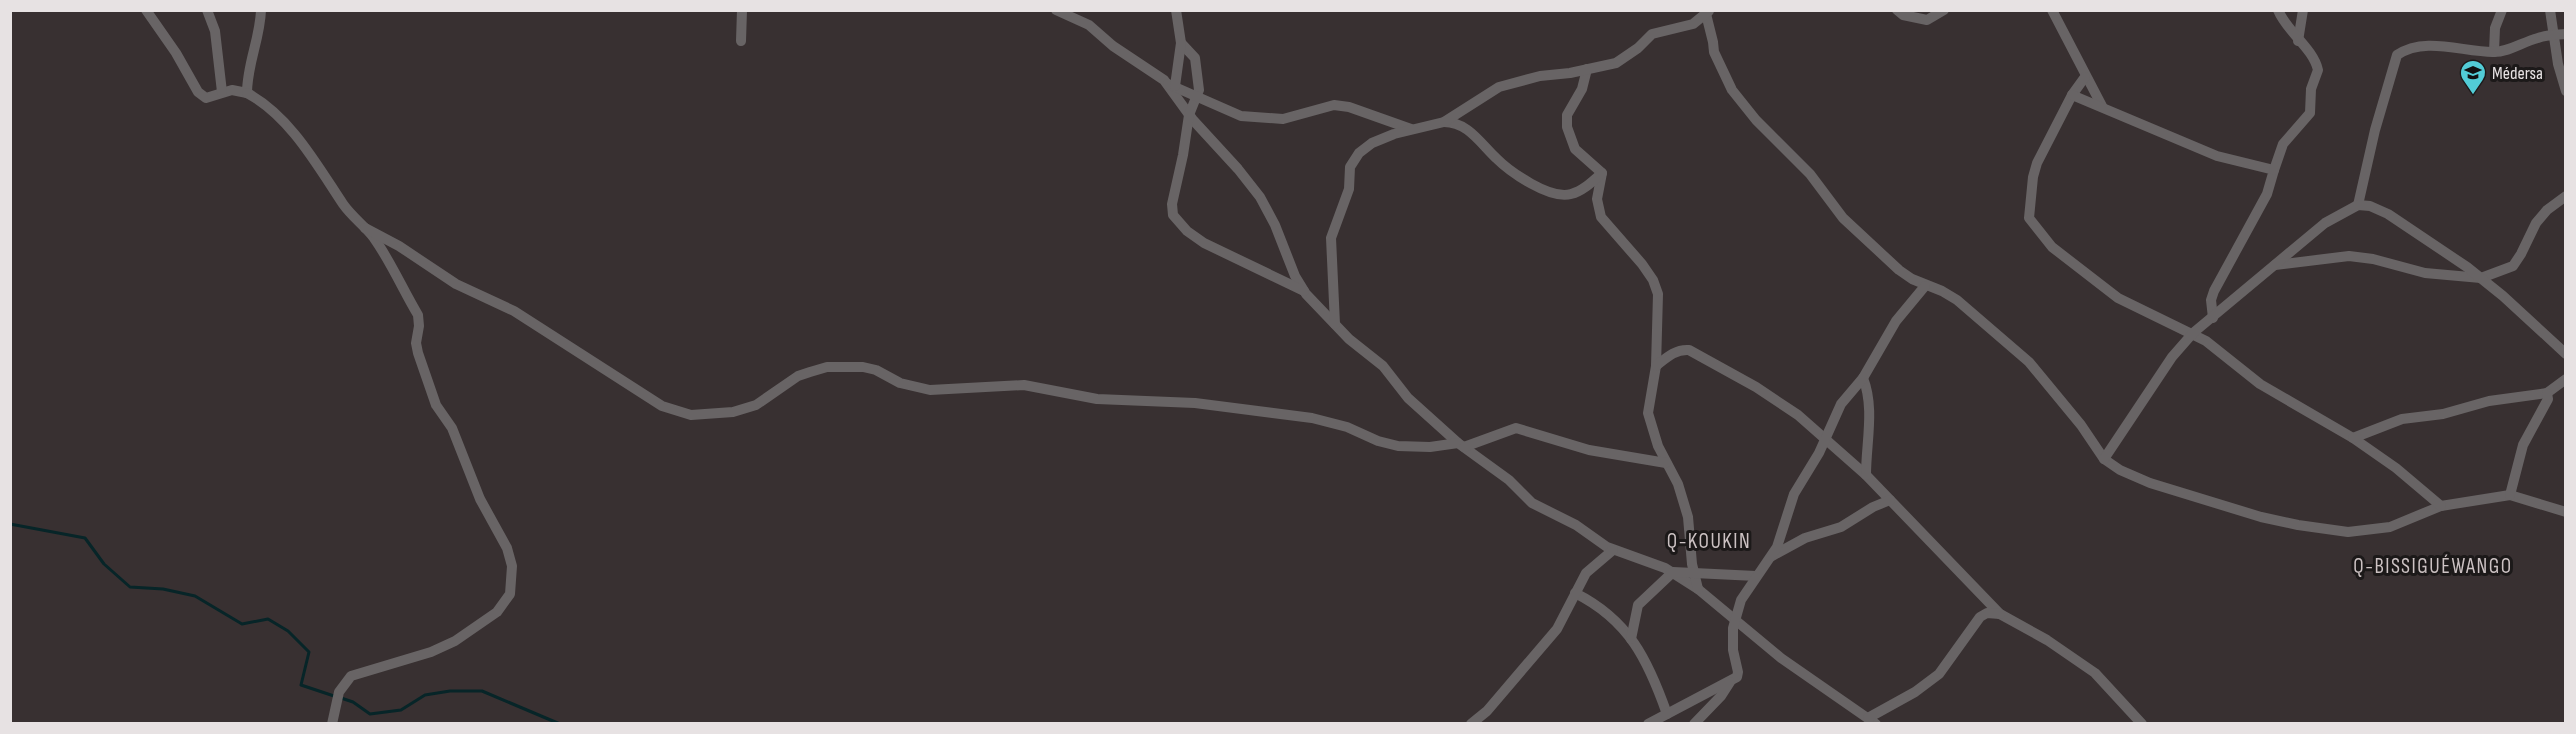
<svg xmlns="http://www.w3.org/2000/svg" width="2576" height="734" font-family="'Sofia Sans Condensed',sans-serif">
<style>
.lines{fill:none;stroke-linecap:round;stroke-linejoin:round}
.stream{stroke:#072528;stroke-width:3}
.street{stroke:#686465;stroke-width:10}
.labels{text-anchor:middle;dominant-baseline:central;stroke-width:6;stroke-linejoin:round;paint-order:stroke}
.poi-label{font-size:18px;fill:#e7e2e3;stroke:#1c1919;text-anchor:start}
.quarter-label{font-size:21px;letter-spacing:1.5px;fill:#ccc2c3;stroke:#1c1919}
</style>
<rect width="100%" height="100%" fill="#383031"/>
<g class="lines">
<g class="stream">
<polyline points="10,524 85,538 104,564 130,587 163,589 195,596 242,624 268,619 288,631 309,652 301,685 334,696"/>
<polyline points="341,698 353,702 370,714 401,710 425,695 450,691 482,691 560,724"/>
</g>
<g class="street">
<path d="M 146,10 L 176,53 L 198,92 L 206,98 L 232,90 L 247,93 C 247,64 260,39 261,10"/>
<polyline points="207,10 215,31 222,92"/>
<polyline points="1056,10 1089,25 1113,46 1164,80 1193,120 1238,169 1260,197 1275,225 1295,276 1306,294 1349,339 1383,366 1408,398 1458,443 1509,480 1532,503 1576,525 1607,547 1665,568 1698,589 1781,658 1876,724"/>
<polyline points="1705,10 1713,42 1714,52 1732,90 1756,120 1810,174 1843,218 1899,270 1912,279 1942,291 1957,300 2029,362 2081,425 2104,459 2120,470 2150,483 2261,517 2298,525 2348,532 2390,527 2441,506 2510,495 2566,512"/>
<polyline points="1897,10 1903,15 1927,20 1944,10"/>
<polyline points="2052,10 2102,106"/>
<polyline points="2550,10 2558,64 2566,91"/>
<polyline points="741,41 742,10"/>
<polyline points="2298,41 2303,10"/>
<polyline points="1181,43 1195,58 1199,90 1189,115 1183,155 1172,204 1173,215 1187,231 1204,243 1304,291"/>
<polyline points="2494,52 2495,28 2502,10"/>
<polyline points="1587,69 1582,89 1567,115 1567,127 1575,149 1602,173 1597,199 1601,217 1642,264 1653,280 1658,294 1656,366 1648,413 1658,446 1678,484 1688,517 1692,564 1698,589"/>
<polyline points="2085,77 2072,95 2037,163 2033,177 2029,218 2052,247 2118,298 2206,341 2260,384 2353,438 2396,468 2441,506"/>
<polyline points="1168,84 1241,116 1283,119 1334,105 1349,107 1411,129"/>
<polyline points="1175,86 1181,43 1176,10"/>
<path d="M 247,93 C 290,116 317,165 343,204 C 352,217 365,226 374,238 C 391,262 403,290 418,315 L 419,326 L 416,343 L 418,353 L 436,405 L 452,428 L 480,499 L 507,548 L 512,566 L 510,594 L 497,612 L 455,641 L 431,652 L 351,676 L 339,692 L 332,724"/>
<polyline points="2072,95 2217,156 2274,170 2267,194 2214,291 2211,300 2213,318"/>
<path d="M 1444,122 C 1468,122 1480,143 1496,158 C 1510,172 1550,200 1571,194 C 1583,191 1593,181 1602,173"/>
<path d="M 2274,170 L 2283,144 L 2310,113 L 2311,89 L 2318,70 C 2313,48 2287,32 2278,10"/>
<path d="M 2358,205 L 2375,130 L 2397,55 C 2425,36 2462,52 2493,52 C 2510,52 2522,42 2538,38 C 2546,35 2556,35 2566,34"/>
<polyline points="365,228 399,246 456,284 514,311 662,406 691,415 733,412 756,405 798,376 810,372 827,367 863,367 876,370 900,383 930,390 1024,385 1097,399 1195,403 1312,418 1347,427 1378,441 1398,446 1430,447 1458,443"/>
<polyline points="2275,265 2349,256 2373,259 2425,273 2481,278 2513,266 2521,254 2536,223 2547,210 2566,196"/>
<polyline points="1335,324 1331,238 1349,189 1350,167 1359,153 1372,143 1394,134 1444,122 1499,87 1540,76 1570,73 1616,63 1638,48 1652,34 1693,24 1709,11"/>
<path d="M 1656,366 C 1666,358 1675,349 1689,350 L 1756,387 L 1798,415 L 1866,475 L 2000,614 L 2047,640 L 2095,673 L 2142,724"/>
<path d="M 1863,378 C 1875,408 1866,443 1866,475"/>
<polyline points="2353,438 2402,419 2443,414 2489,401 2547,393 2566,379"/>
<polyline points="1464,447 1516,428 1589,450 1666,463"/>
<polyline points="2104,459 2172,357 2193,333 2325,223 2358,205 2370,206 2388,214 2467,267 2503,296 2566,354"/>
<polyline points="2510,495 2523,445 2548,399 2547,393"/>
<polyline points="1772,556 1805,538 1841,527 1873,507 1890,500"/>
<path d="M 1575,593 C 1629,620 1648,660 1667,714"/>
<polyline points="1631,639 1638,605 1673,572 1756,576"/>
<polyline points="1868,718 1915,692 1939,674 1980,617 1987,613 2000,614"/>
<polyline points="1471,724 1487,711 1557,629 1586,573 1613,550"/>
<polyline points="1648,724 1737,677 1738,672 1733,650 1733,628 1741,600 1777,547 1794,494 1819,453 1841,404 1863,378 1896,321 1925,286"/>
<polyline points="1694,724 1721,696 1730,682"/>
</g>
</g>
<defs>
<symbol id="school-pin" viewBox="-11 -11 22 30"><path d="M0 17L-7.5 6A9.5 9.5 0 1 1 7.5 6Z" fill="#52ccd6" stroke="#1c1919"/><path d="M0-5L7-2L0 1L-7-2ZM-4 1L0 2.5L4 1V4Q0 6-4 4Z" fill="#111"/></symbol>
</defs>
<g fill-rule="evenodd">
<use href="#school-pin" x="2458" y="58" width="30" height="40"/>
</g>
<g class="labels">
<g class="poi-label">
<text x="2492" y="73">Médersa</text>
</g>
<g class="quarter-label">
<text x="1709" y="541">Q-KOUKIN</text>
<text x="2433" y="566">Q-BISSIGUÉWANGO</text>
</g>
</g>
<rect width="2576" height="734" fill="none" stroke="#e7e2e3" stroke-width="24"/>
</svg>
